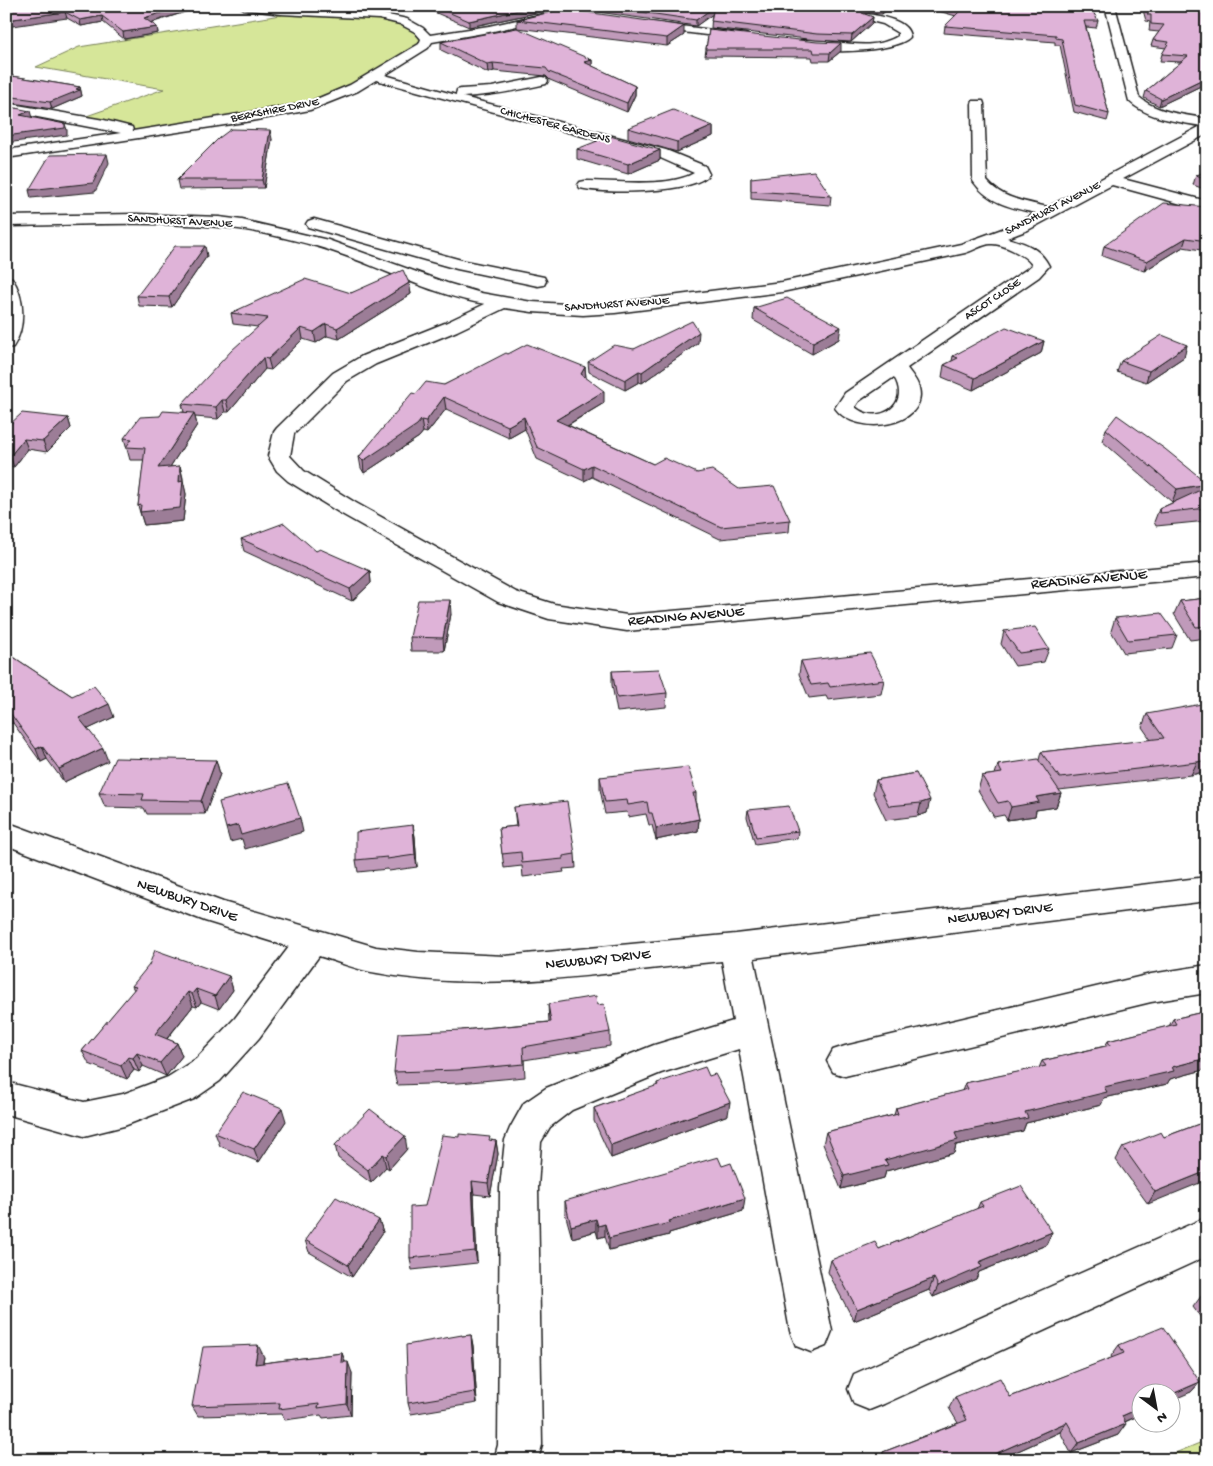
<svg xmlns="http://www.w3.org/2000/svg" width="1213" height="1466" font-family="'Gochi Hand',sans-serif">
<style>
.green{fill:#d6e699;stroke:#79815a}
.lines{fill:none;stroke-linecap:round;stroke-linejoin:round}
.minor-casing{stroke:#1c1c1c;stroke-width:3}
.minor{fill:#fff;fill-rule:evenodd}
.wall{fill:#c09aba;stroke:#1c1c1c}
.shaded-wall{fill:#9c7d97;stroke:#1c1c1c}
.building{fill:#dfb3d8;stroke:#1c1c1c}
.labels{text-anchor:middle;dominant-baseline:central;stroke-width:4;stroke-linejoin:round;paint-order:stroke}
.far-street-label{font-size:12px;fill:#1c1c1c;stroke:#fff}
.street-label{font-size:15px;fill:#1c1c1c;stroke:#fff}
</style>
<rect width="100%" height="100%" fill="#fff"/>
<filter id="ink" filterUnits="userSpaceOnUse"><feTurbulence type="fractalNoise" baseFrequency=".02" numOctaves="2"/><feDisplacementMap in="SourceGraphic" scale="10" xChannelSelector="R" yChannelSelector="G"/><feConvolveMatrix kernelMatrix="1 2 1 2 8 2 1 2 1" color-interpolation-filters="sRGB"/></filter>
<g filter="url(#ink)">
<g class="green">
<polygon points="291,11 378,15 419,29 424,46 326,101 134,135 78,119 164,89 36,67 79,47 281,15"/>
<polygon points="1207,1440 1207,1460 1158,1460"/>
</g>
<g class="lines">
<defs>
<g id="minor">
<path d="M 239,6 L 379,13 L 407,19 L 423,28 L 430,35 L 489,26 L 553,12 L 557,13 L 558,15 L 553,18 L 489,32 L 432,42 L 428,48 L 385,75 L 456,95 L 457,90 L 461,89 L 492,87 L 542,77 L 546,78 L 548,81 L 546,84 C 519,90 491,96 463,97 L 666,150 L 705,166 L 709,174 C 695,194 603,194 580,188 L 578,185 L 580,182 L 585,181 C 615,181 668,188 694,173 L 656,156 L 376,80 L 358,91 L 310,110 L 251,121 L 6,158 L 6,150 L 121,133 L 6,111 L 6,103 L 104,120 L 132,127 L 133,131 L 307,103 L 350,85 L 419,44 L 421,39 L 415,32 L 400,24 L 379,19 L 281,14 L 244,9 Z"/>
<path d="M 1105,6 L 1115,6 L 1139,97 C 1157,113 1184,114 1207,119 L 1207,134 L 1123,179 L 1207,201 L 1207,211 L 1112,185 L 1028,230 L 1007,238 C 1025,243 1040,248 1049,266 L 1039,277 L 907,368 C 911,374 917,380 919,388 C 929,426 856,438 835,408 L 845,393 L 1027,269 L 1032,265 C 1027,256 1002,243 991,244 C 983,244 973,251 965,253 L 782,292 L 615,313 L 583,315 L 532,312 L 505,308 L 457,331 L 376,364 L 347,381 L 294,434 L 290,456 L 304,471 L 356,503 L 516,592 L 554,604 L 627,615 L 1207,563 L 1207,577 L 627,631 L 549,619 L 498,602 L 340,513 L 288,481 L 277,471 L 268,456 L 274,432 L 277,428 L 333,373 L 362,356 L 445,323 L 485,304 C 426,294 373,262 316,246 C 285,238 251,229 219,227 C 148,221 77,225 6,226 L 6,216 L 137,214 L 219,217 L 242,220 L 328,240 L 447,283 L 481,293 L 532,302 L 583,305 L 615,303 L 782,282 L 961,244 L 1016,224 L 1036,213 C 1011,208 988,203 973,181 L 972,104 L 973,101 L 983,101 L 984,104 L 987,181 C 1002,199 1027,202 1048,207 L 1201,126 C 1176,121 1148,119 1129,101 ZM 894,377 C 912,406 877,426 855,407 L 859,401 Z"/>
<path d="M 867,14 C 880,16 909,20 910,37 C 896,53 811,56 798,43 C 801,40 800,40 805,40 C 836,39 870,53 898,36 L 898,33 L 883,24 L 863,19 L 862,17 L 863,15 Z"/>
<polygon points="647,22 746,34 752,37 746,40 643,27 641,25"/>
<polygon points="314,219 465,261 544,277 546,281 544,285 538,286 457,269 308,227 306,224 308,221"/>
<path d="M 6,277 L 12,278 C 25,297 26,328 13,347 L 6,348 Z"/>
<path d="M 6,822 L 223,902 L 376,947 L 418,952 L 505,956 L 736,934 L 1207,877 L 1207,901 L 754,958 L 832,1331 L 826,1346 L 811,1352 L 796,1346 L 790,1331 L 739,1049 L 661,1073 L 572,1110 L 550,1127 L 541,1142 L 538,1188 L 542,1445 L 538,1460 L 494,1460 L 498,1445 L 500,1188 L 505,1140 L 510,1128 L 524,1103 L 546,1088 L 654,1045 L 733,1021 L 722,961 C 610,972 490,994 377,973 C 358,970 338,962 319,956 L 259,1038 L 220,1081 L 194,1099 L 124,1126 L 84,1136 L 6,1114 L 6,1082 L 84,1102 L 123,1094 L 168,1077 L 196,1059 L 235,1018 L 289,947 L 205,921 L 6,845 Z"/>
<polygon points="1207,965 1207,993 1151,1002 845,1076 833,1072 827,1061 833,1050 845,1046 1151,974"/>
<polygon points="1207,1217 1207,1256 884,1404 869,1410 854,1404 848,1389 854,1374"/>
</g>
</defs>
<use href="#minor" class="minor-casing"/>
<use href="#minor" class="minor"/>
</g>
<g class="wall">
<polygon points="6,6 204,6 151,23 157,27 158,33 124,39 103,22 81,26 67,18"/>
<polygon points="420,6 891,6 882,14 869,13 863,14 873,17 872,23 851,42 816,40 711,28 712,14 696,26 564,7 469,27"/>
<polygon points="921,6 1090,6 1098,21 1096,28 1086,27 1109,114 1107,121 1074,112 1060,45 1055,45 1055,42 944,33 945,26 956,16"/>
<polygon points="1142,6 1207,6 1207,83 1159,106 1144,98 1146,91 1181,62 1160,61 1162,54 1166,48 1151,46 1153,40 1159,32 1149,31 1150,22 1146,21"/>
<polygon points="517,20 684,35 667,46 517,28"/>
<polygon points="709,30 841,51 829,61 813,61 812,57 705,56 706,49"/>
<polygon points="441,42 592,60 592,66 635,86 635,95 627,112 550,80 546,76 494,71 488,73 441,50"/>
<polygon points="6,75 80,87 82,96 52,109 6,102"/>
<polygon points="713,126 713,136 677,152 628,138 628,128"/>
<polygon points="272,139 264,188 179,189 177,180"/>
<polygon points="577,149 660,150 660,160 628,174 577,159"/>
<polygon points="1207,166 1207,190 1193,185 1196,175 1201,174 1203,168"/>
<polygon points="751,178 831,196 830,205 751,199"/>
<polygon points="1207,207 1207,251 1183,247 1144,271 1102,256 1104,246"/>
<polygon points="207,256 172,307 139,306 137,296"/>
<polygon points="409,283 411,294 339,339 327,336 316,343 303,339 271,370 265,369 229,412 225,412 218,419 195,417 197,425 170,467 180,466 183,478 183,482 186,494 183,521 144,525 138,506 144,460 130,460 124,438 160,416 184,412 182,404 258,327 233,324 231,313"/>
<polygon points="754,308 839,339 812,354 753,320"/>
<polygon points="1044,341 1041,353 973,390 942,377 944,365 952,361 953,356"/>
<polygon points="698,343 642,383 639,382 625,390 589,372 588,362 634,349"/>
<polygon points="1187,345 1184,357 1146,382 1117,372 1121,361"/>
<polygon points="508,354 585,367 586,378 604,403 568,425 653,464 697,473 739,489 790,520 789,532 720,539 592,477 584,481 537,459 525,429 509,438 446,409 427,433 423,432 419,437 364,473 361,468 359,457 416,394 444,385"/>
<polygon points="68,418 71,428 47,452 28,449 14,467 6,466 6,425"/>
<polygon points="1207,419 1207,437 1199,434 1204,422"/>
<polygon points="1106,429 1207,483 1207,521 1156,526 1154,522 1159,509 1176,501 1172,502 1102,441"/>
<polygon points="241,539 316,551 370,571 371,583 352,601 244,551"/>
<polygon points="1207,598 1207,638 1190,640 1174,614 1180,601"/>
<polygon points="451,614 444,651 411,651 410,637"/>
<polygon points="1115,618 1177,635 1172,648 1124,653 1111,631"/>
<polygon points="1004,631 1049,649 1044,662 1015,666 1001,644"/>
<polygon points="6,652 72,696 114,717 88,729 108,761 64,782 47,759 41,762 13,723 10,724 6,718"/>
<polygon points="801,661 884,680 881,694 828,700 826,696 809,698 799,674"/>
<polygon points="612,671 667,693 666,707 617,712 612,685"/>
<polygon points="1147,714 1207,771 1191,775 1059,790 1061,793 1056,807 1036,810 1035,816 1007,820 1004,815 994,817 978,790 982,776 995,774 998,765 1039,760 1041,752 1151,740 1142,727"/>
<polygon points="216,760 220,774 205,814 147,814 144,808 105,807 99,793"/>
<polygon points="916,773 927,813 918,816 886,820 873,793 876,780"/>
<polygon points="600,777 696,793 696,804 699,819 698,831 656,840 652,825 649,825 646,814 628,817 627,812 605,814 600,789"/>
<polygon points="514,807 575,854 576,868 563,869 564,872 523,877 522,866 504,868 499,828 516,826"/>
<polygon points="748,810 798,831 797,838 755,844 747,817"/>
<polygon points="413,825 415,837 417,867 389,871 388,869 358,872 356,860"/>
<polygon points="229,976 233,990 219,1009 201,1002 197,1007 193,1006 167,1039 177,1043 182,1056 166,1076 143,1066 139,1072 134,1070 127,1079 89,1064 82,1051 134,990 132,986"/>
<polygon points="548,1004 597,1005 610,1032 610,1046 524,1060 525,1077 459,1083 397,1085 394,1072 462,1030 549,1022"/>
<polygon points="1207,1011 1207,1069 1170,1079 1167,1084 1104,1098 1101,1105 1026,1123 1023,1131 956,1145 954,1153 886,1171 884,1178 841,1189 823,1144 826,1132 894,1115 896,1108 962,1091 965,1083 1039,1068 1042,1061 1105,1046 1108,1041 1169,1026 1173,1019"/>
<polygon points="657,1083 728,1115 611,1158 594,1121 594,1108 657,1086"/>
<polygon points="286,1121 259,1162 220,1146 215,1133"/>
<polygon points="1207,1121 1148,1204 1116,1160 1123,1147 1164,1137"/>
<polygon points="491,1140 496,1141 498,1154 490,1196 474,1194 477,1263 412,1270 410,1258 425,1206"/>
<polygon points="335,1145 407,1149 389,1169 386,1167 371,1183 338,1158"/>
<polygon points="565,1201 743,1211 669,1233 669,1235 609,1250 605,1236 598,1238 596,1231 572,1238 565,1213"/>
<polygon points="980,1202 1052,1232 1046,1245 979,1272 976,1279 933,1297 929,1290 854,1321 828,1272 831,1260 879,1249 977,1209"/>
<polygon points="379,1220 383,1232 352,1277 309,1252 305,1240"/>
<polygon points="1207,1293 1207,1326 1193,1307 1202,1295"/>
<polygon points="471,1335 473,1346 477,1403 411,1414 408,1403 463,1336"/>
<polygon points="1119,1345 1200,1382 1191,1392 1140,1394 1140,1415 1125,1422 1118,1435 1071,1453 1060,1432 998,1460 880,1460 883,1452 958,1423 949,1408 955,1397 1010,1397 1112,1358 1111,1356"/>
<polygon points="342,1353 345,1362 352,1373 351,1415 323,1418 321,1415 285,1420 282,1414 198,1416 192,1406 264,1357 263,1363"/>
</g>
<g class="shaded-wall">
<polygon points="183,6 204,6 146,24 144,18"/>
<polygon points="538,6 564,6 564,7 469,27 469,21"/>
<polygon points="870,6 869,13 861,14 862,8"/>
<polygon points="885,6 891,6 882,14 883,8"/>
<polygon points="714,7 713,14 696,26 696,20"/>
<polygon points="65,12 67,18 6,27 6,20"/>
<polygon points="102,16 103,22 81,26 80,20"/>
<polygon points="873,17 872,23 851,42 852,35"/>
<polygon points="684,26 684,35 667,46 667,38"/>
<polygon points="157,27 158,33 124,39 123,32"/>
<polygon points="841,43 841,51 829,61 830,53"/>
<polygon points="592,60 592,68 584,62"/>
<polygon points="493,63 494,71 488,73 487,64"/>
<polygon points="1207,77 1207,83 1159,106 1161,99"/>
<polygon points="635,86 635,95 627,112 627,103"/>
<polygon points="80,87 82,96 52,109 50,102"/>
<polygon points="30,111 32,118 20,115"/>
<polygon points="65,124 67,130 67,135 6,143 6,136"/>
<polygon points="713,126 713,136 677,152 677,142"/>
<polygon points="270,130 272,139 264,188 262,180"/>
<polygon points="660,150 660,160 628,174 628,164"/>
<polygon points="107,154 109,163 95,192 31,198 29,190"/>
<polygon points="1186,238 1183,247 1144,271 1147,261"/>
<polygon points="205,246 207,256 172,307 169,297"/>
<polygon points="409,283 411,294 339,339 337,328"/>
<polygon points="326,324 327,336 316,343 314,332"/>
<polygon points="841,327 839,339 812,354 813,342"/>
<polygon points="301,328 303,339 271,370 268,359"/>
<polygon points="699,332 698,343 642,383 642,372"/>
<polygon points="1044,341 1041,353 973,390 975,378"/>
<polygon points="1187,345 1184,357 1146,382 1149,371"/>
<polygon points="263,358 265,369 229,412 226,400"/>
<polygon points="585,367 586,378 581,374"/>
<polygon points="639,371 639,382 625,390 625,380"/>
<polygon points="604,391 604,403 557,431 556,420"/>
<polygon points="444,397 446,409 427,433 426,421"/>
<polygon points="222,400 225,412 218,419 216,407"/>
<polygon points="194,413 197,425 161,481 158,468"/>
<polygon points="524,417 525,429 509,438 508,426"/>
<polygon points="68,418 71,428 47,452 43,441"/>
<polygon points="421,420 423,432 419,437 364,473 363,461"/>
<polygon points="24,439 28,449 14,467 10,456"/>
<polygon points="592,465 592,477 584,481 584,469"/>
<polygon points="180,466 186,494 183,521 144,525 140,512 179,482"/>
<polygon points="1207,484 1207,487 1203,496 1172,502 1177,489"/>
<polygon points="370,571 371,583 352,601 350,589"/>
<polygon points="450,600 451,614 444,651 443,638"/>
<polygon points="109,704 114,717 84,731 79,718"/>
<polygon points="8,710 13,723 10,724 6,715 6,711"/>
<polygon points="42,746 47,759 41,762 36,749"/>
<polygon points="103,748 108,761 64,782 59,769"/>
<polygon points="216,760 220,774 205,814 201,801"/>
<polygon points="1207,760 1207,771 1191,775 1197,762"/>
<polygon points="1061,793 1056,807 1036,810 1035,816 1007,820 1011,807 1036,797"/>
<polygon points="930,800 927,813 918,816 921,803"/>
<polygon points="300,818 303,832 245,849 242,839 230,842 226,828 238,825"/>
<polygon points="699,819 698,831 656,840 656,828"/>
<polygon points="413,825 415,837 417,867 415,855"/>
<polygon points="229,976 233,990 219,1009 215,996"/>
<polygon points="196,989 201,1002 197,1007 192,994"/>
<polygon points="188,992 193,1006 160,1047 155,1034"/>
<polygon points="177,1043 182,1056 166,1076 160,1063"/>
<polygon points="137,1053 143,1066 139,1072 133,1058"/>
<polygon points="128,1057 134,1070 127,1079 121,1066"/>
<polygon points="1207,1058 1207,1069 1170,1079 1167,1084 1104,1098 1101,1105 1026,1123 1023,1131 956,1145 954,1153 886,1171 884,1178 841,1189 844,1176 885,1160 955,1133 1104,1087 1172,1067"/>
<polygon points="730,1102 728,1115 611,1158 611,1145"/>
<polygon points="282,1108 286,1121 259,1162 254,1149"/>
<polygon points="405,1136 407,1149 389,1169 386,1156"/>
<polygon points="496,1141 498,1154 490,1196 488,1183"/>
<polygon points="383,1154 386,1167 371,1183 368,1170"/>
<polygon points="1207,1171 1207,1180 1148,1204 1155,1192"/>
<polygon points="472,1181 474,1194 477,1263 475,1251"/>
<polygon points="745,1198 743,1211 669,1233 669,1235 609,1250 609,1238 669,1221"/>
<polygon points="596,1219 596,1231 572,1238 571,1226"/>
<polygon points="379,1220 383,1232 352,1277 348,1265"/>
<polygon points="605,1224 605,1236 598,1238 598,1226"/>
<polygon points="1052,1232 1046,1245 979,1272 976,1279 933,1297 938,1286 979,1262"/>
<polygon points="934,1278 929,1290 854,1321 857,1309"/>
<polygon points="471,1335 473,1346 477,1403 475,1392"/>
<polygon points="258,1345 264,1357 260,1375 255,1364"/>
<polygon points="342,1353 346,1364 341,1362"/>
<polygon points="348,1362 352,1373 351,1415 347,1404"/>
<polygon points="1200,1382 1191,1392 1170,1401 1170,1395"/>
<polygon points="1140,1408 1140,1415 1113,1427 1122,1416"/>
<polygon points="1067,1422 1060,1432 998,1460 981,1460"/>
<polygon points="1126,1424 1118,1435 1071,1453 1079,1443"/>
</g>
<g class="building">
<polygon points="6,6 183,6 144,18 157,27 123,32 102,16 80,20 65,12 6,20"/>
<polygon points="434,6 538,6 469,21"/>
<polygon points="601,6 885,6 883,8 870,6 862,8 862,13 873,17 852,35 817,34 711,21 714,7 696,20"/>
<polygon points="945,6 1090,6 1098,21 1084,21 1109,114 1075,105 1062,39 1056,38 1056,35 945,26 961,10"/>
<polygon points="1146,6 1207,6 1207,77 1161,99 1146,91 1188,56 1162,54 1169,42 1153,40 1164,25 1151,24 1151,15 1148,15"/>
<polygon points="564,9 684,26 667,38 517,20"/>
<polygon points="517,28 592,60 584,62 635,86 627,103 549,72 546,68 493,63 487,64 441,42"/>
<polygon points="709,30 817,42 841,43 830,53 814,53 813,49 706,49"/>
<polygon points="6,75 80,87 76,89 80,90 50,102 6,96"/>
<polygon points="6,106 30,111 20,115 65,124 65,128 6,136"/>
<polygon points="673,110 713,126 677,142 628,128"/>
<polygon points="231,129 270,130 262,180 177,180 219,138"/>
<polygon points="610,136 660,150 628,164 577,149"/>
<polygon points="107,154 93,183 29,190 50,155"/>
<polygon points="1207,166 1207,170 1203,168"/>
<polygon points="814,171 831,196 751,191 751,178"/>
<polygon points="1207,172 1207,179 1196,175"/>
<polygon points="1164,203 1207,207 1207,241 1186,238 1147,261 1104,246"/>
<polygon points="175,246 205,246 169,297 137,296"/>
<polygon points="403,270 409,283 337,328 326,324 314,332 301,328 268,359 263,358 226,400 222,400 216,407 182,404 232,350 268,318 231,313 305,279 351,293"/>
<polygon points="787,298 841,327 813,342 754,308"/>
<polygon points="692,321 699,332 642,372 639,371 625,380 588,362 614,345 634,349"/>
<polygon points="1006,327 1044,341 975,378 944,365 958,358 953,356"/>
<polygon points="1162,335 1187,345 1149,371 1121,361"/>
<polygon points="527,344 585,367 581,374 604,391 556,420 653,464 664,458 697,473 712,470 739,489 774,486 790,520 721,527 592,465 584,469 537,447 524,417 508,426 444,397 426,421 421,420 417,425 363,461 359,457 412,393 416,394 426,382 444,385 506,353 508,354"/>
<polygon points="163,411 194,413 158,468 180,466 179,482 183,481 180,508 140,512 141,505 138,506 145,448 126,447 132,439 124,438 140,417 160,416"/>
<polygon points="22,413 68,418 43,441 24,439 10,456 6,456 6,425 8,426"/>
<polygon points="1117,415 1165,449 1207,483 1207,484 1177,489 1106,429"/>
<polygon points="1207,487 1207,508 1160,513 1159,509"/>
<polygon points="284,523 316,551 320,549 370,571 350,589 241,539"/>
<polygon points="1207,598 1207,626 1196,627 1180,601"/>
<polygon points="418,600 450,600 443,638 410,637"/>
<polygon points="1161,613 1177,635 1128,640 1115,618"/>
<polygon points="1035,627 1049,649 1019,653 1004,631"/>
<polygon points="6,652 72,696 94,686 109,704 79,718 103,748 59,769 42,746 36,749 8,710 6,711"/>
<polygon points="870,653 884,680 830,687 828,683 811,685 801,661"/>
<polygon points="659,669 667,693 617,698 612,671"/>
<polygon points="1207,703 1207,760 1197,762 1060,778 1041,752 1164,738 1147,714"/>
<polygon points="115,758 216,760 201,801 142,800 144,794 99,793"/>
<polygon points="1038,759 1061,793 1036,797 1039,802 1011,807 1008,801 998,803 982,776 1002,773 998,765"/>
<polygon points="688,767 696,793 693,793 699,819 656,828 652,813 649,813 647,802 628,805 627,800 605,802 600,777"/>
<polygon points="916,773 930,800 921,803 889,806 876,780"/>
<polygon points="288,783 300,818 241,835 238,825 226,828 219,802"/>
<polygon points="567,801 575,854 563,856 563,859 522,863 521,852 502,854 499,828 517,826 514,807"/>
<polygon points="789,806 798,831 756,837 748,810"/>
<polygon points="413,825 415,855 387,859 387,857 356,860 356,832"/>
<polygon points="155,950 229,976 215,996 196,989 192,994 188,992 155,1034 177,1043 160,1063 137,1053 133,1058 128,1057 121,1066 82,1051 136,987 132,986 149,965"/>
<polygon points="596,996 597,1005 604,1004 610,1032 523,1047 524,1064 457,1070 394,1072 398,1033 462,1030 551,1022 548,1004"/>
<polygon points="1207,1011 1207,1058 1172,1067 1174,1071 1104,1087 1107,1092 1025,1112 1028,1118 955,1133 958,1140 885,1160 888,1165 844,1176 826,1132 898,1114 896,1108 968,1089 965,1083 1046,1066 1042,1061 1110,1045 1108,1041 1176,1024 1173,1019"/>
<polygon points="705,1067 709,1076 715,1074 730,1102 611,1145 594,1108 658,1085 657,1083"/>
<polygon points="243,1092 282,1108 254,1149 215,1133"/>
<polygon points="370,1109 405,1136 386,1156 383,1154 368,1170 335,1145"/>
<polygon points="1207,1121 1207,1171 1155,1192 1123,1147 1161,1132 1164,1137"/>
<polygon points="459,1134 490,1137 489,1140 496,1141 488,1183 472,1181 475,1251 410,1258 410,1207 425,1206 442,1135 459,1137"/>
<polygon points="718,1157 722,1166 731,1163 745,1198 669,1221 670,1223 609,1238 605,1224 598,1226 596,1219 571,1226 565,1201"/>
<polygon points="1021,1186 1052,1232 979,1262 982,1267 938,1286 934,1278 857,1309 831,1260 875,1242 879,1249 983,1206 980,1202"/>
<polygon points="336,1197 379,1220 348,1265 305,1240"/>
<polygon points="1207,1293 1207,1302 1202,1295"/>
<polygon points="1163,1327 1200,1382 1170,1395 1170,1394 1140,1394 1140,1408 1122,1416 1126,1424 1079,1443 1067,1422 981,1460 887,1460 883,1452 967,1420 955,1397 1000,1378 1010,1397 1124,1353 1119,1345"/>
<polygon points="462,1335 462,1336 471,1335 475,1392 408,1403 406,1345"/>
<polygon points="258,1345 255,1364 342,1353 341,1362 348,1362 347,1404 318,1408 319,1404 279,1409 280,1403 192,1406 203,1347"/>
</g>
</g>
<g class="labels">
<g class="far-street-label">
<text transform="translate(275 111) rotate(-11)">BERKSHIRE DRIVE</text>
<text transform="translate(555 126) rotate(15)">CHICHESTER GARDENS</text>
<text transform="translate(1053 209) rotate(-27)">SANDHURST AVENUE</text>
<text transform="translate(180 222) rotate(3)">SANDHURST AVENUE</text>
<text transform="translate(993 300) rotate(-34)">ASCOT CLOSE</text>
<text transform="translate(617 305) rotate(-4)">SANDHURST AVENUE</text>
</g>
<g class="street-label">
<text transform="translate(1089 580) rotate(-5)">READING AVENUE</text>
<text transform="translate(686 617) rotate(-5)">READING AVENUE</text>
<text transform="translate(187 901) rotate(19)">NEWBURY DRIVE</text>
<text transform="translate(1000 914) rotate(-7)">NEWBURY DRIVE</text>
<text transform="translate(598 960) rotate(-6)">NEWBURY DRIVE</text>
</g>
</g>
<rect width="1213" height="1466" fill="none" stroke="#fff" stroke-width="25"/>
<rect x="12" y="12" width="1188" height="1441" fill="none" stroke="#1c1c1c" stroke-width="2" filter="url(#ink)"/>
<g transform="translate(1156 1408) rotate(148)"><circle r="24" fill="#ffffff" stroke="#a4a4a4"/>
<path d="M0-4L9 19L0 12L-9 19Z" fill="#1c1c1c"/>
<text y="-8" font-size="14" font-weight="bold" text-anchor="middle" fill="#1c1c1c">N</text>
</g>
</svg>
